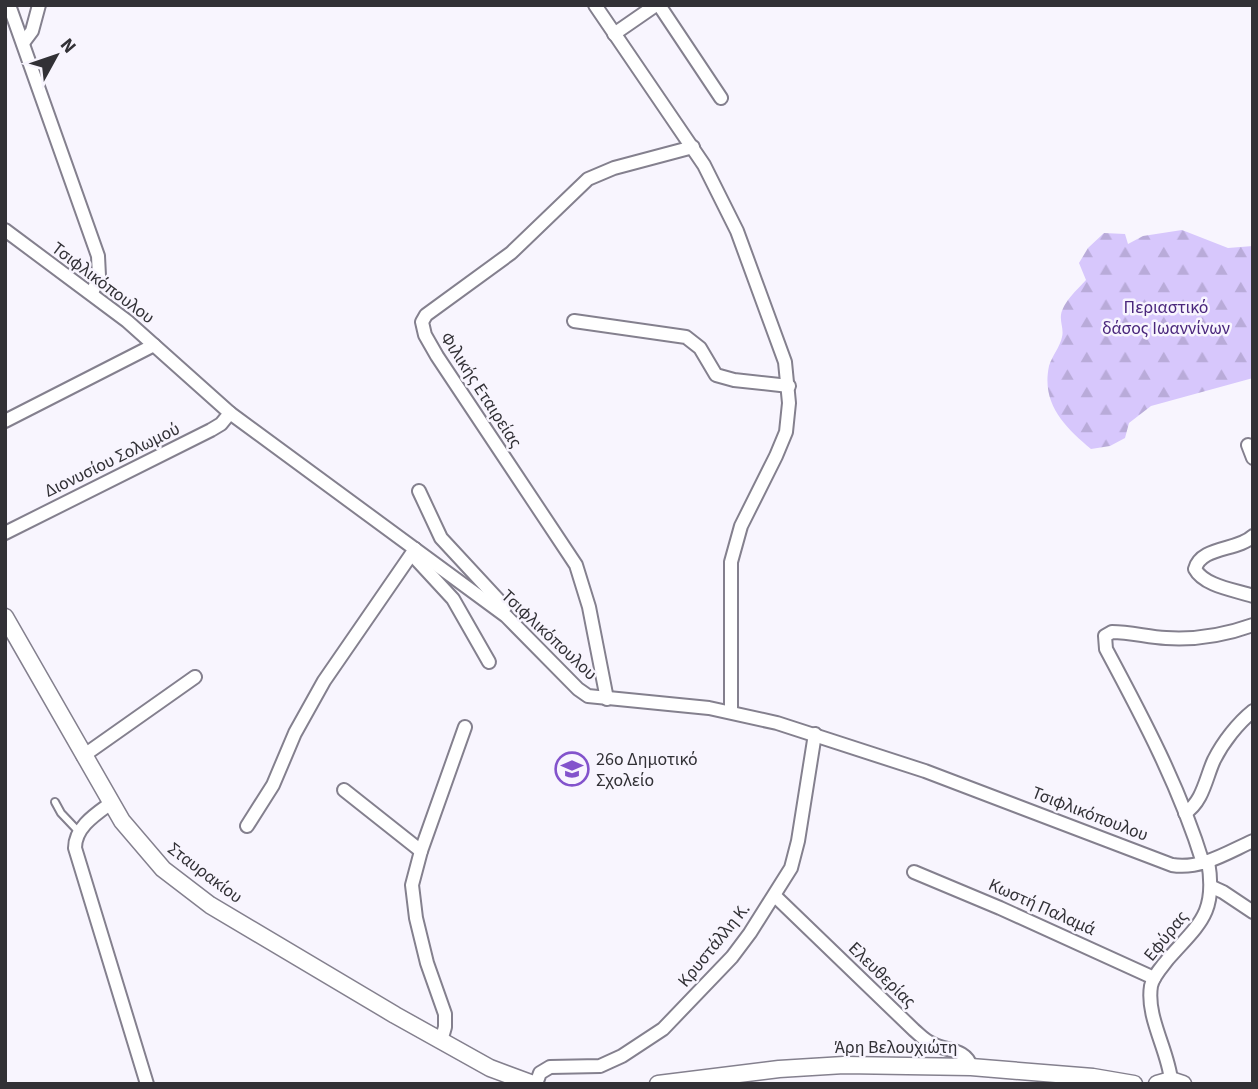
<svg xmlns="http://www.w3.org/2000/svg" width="1258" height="1089" font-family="'Source Sans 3',sans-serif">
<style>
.forest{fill:url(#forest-firs)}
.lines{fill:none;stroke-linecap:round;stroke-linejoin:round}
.service-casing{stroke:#84808e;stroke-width:10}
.minor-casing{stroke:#84808e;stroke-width:16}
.tertiary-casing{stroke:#84808e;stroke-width:19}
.service{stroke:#fff;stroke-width:6}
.minor{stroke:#fff;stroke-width:12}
.tertiary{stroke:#fff;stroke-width:16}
.labels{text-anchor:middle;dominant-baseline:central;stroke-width:5;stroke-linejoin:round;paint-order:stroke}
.street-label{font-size:18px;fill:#323136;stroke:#f8f5fe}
.park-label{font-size:18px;fill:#4b287d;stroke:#f8f5fe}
.poi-label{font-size:18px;fill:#323136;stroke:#f8f5fe;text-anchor:start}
</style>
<defs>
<pattern id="forest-firs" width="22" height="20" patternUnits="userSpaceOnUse" patternTransform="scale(1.75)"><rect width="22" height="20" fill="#d7c7fc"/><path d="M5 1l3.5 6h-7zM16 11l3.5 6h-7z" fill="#b9abd9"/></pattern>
</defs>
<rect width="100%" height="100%" fill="#f8f5fe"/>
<path class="forest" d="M 1182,230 L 1228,248 L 1253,246 L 1253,378 L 1151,406 L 1129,423 L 1125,438 L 1110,446 L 1091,449 C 1065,427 1041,404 1049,366 C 1052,356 1060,347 1062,337 C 1064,330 1060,322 1061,315 C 1063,302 1078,289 1086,280 L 1079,263 L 1088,248 L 1104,233 L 1125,234 L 1128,244 L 1143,236 Z"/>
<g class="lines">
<defs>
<polyline id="service" points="55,802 61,813 79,832"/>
<g id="minor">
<polyline points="9,5 98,256 99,276 92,293"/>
<polyline points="595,5 704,165 737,231 785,362 789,403 786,432 776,456 741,526 731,562 731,711"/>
<polyline points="659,5 721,98"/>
<polyline points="614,34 656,5"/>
<polyline points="23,43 32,31 39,5"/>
<path d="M 5,230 L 127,321 L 230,413 L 506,616 L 578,689 L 588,696 L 709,708 L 777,723 L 925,771 L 1172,865 C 1201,870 1228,852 1253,841"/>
<polyline points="574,321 686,337 700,348 716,375 734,380 789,386"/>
<polyline points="5,421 154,345"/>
<polyline points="1248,445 1253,458"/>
<polyline points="419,491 441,538 505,607"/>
<polyline points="5,533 211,430 221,424 230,413"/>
<path d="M 1253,536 C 1238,551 1201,546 1195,569 C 1204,586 1235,590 1253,596"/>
<polyline points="415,549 417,560 453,599 489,662"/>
<polyline points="607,699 589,607 576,565 437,356 425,335 422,322 426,315 511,253 588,179 614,168 693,147"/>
<polyline points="83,756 195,677"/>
<polyline points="344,790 421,851"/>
<path d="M 111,803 C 96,814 75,827 75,848 L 147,1084"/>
<path d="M 1185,813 C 1203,802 1206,777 1214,760 C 1223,742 1238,723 1253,711"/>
<polyline points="247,826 273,785 295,733 324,681 415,549"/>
<path d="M 1203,863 C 1180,788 1143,718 1106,649 L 1105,636 L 1112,632 C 1130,632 1148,637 1166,638 C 1196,640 1225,635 1253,625"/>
<polyline points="914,872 1000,908 1154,978"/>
<polyline points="1212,887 1223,892 1253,912"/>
<path d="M 775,896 L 914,1030 C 920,1035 925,1041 933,1044 C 946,1051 967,1049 971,1067"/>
<polyline points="441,1041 445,1027 445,1014 427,963 416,918 412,885 421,851 465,727"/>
<path d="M 1171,1080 C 1168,1050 1146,1017 1151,986 C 1153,976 1162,967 1168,959 C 1200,923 1217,913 1208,861"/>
<polyline points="536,1084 540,1073 550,1067 600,1066 622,1056 663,1029 732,957 750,933 791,868 798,841 815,734"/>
</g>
<g id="tertiary">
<polyline points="5,617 122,821 163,869 210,905 395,1015 490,1068 533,1084"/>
<polyline points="658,1084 779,1069 844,1065 971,1067 1093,1077 1134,1084"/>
<polyline points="1157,1084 1171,1080 1183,1084"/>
</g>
</defs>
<use href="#service" class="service-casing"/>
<use href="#minor" class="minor-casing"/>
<use href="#tertiary" class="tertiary-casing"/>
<use href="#service" class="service"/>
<use href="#minor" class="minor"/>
<use href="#tertiary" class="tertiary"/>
</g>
<defs>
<symbol id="school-ring" viewBox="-11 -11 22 22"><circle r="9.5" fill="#f8f5fe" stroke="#8353cc" stroke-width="1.5"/><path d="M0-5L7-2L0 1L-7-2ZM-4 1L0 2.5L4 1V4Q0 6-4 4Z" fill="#8353cc"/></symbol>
</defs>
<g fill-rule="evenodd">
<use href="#school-ring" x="553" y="750" width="38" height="38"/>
</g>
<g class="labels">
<g class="street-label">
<text transform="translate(103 283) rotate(37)">Τσιφλικόπουλου</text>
<text transform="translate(481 390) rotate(57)">Φιλικής Εταιρείας</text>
<text transform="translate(112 460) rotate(-26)">Διονυσίου Σολωμού</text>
<text transform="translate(549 635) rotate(43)">Τσιφλικόπουλου</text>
<text transform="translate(1090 814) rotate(21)">Τσιφλικόπουλου</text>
<text transform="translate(205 873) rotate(37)">Σταυρακίου</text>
<text transform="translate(1042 907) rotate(24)">Κωστή Παλαμά</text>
<text transform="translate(1166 936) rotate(-51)">Εφύρας</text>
<text transform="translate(714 945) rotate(-51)">Κρυστάλλη Κ.</text>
<text transform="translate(882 975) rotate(44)">Ελευθερίας</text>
<text x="896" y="1047">Άρη Βελουχιώτη</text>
</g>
<g class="park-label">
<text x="1166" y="307">Περιαστικό<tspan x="1166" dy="21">δάσος Ιωαννίνων</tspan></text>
</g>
<g class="poi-label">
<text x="596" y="759">26ο Δημοτικό<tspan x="596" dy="21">Σχολείο</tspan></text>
</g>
</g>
<rect width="1258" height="1089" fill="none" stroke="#323136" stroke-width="14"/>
<g transform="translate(56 56) rotate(50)" stroke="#f8f5fe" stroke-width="5" paint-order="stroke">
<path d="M0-5L12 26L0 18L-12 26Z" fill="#323136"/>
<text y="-10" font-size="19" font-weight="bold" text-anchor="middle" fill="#323136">N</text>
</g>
</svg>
